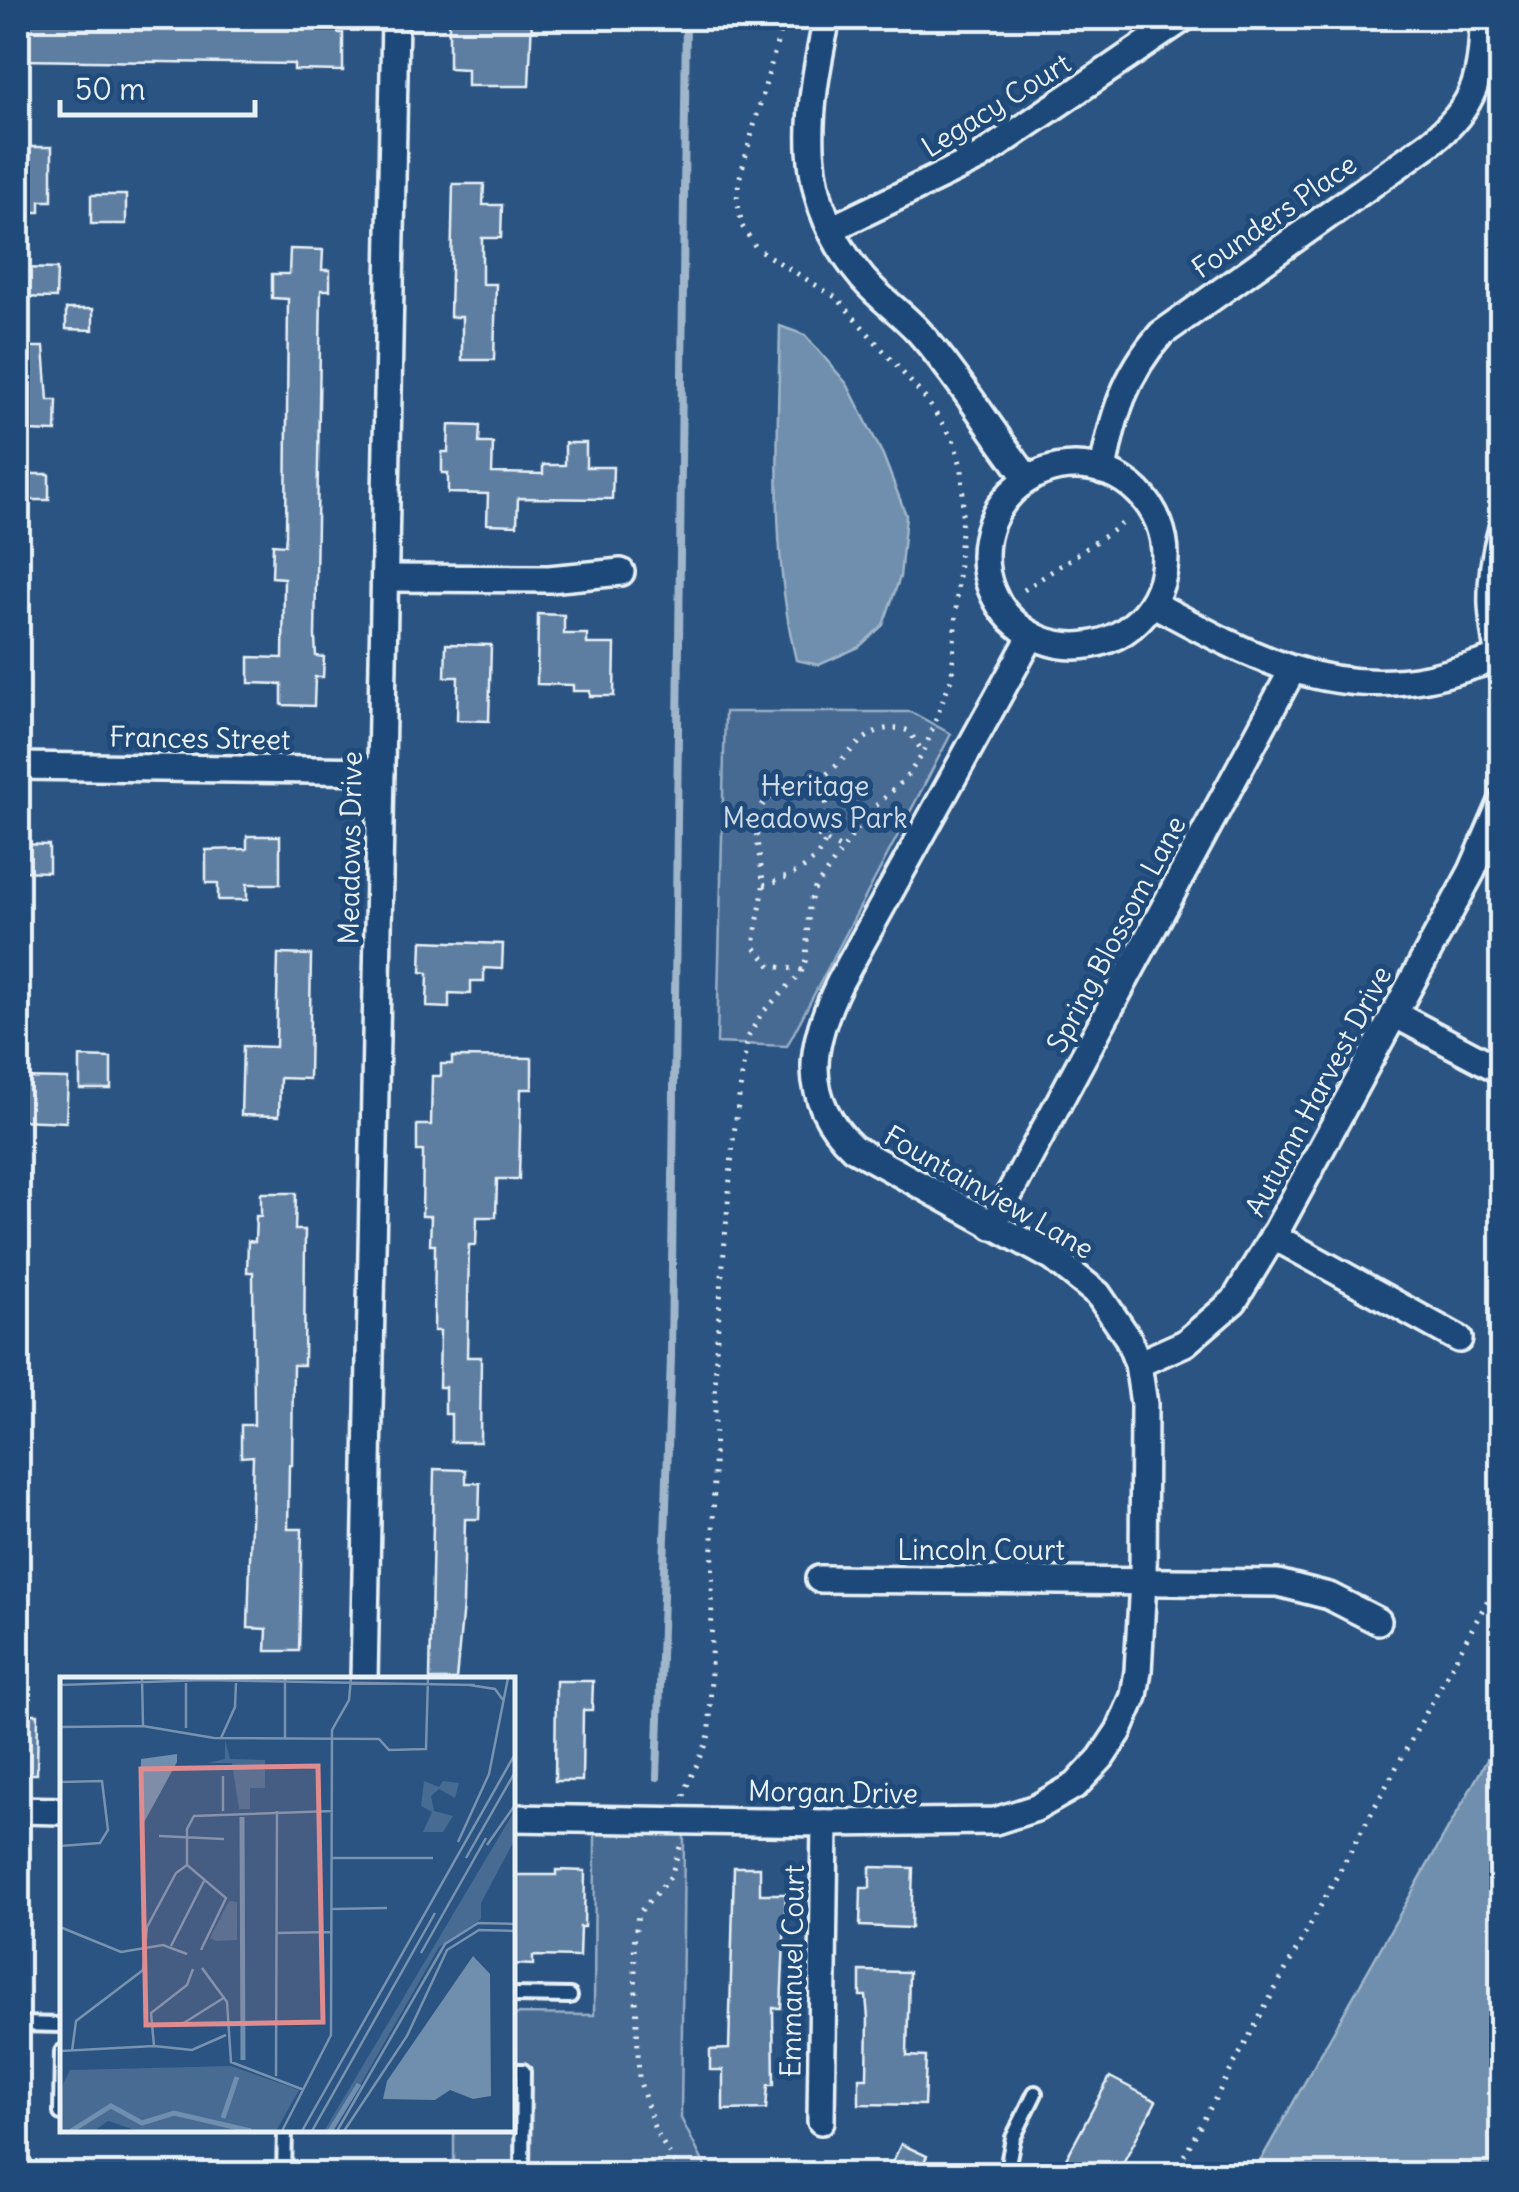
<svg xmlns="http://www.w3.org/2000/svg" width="1519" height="2192" font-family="Delius,sans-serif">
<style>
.green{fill:#476b93;stroke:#98aec6;stroke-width:2.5}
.water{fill:#708ead;stroke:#a0b6cb;stroke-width:2.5}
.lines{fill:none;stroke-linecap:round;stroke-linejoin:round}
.stream{stroke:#a0b6cb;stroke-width:8}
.building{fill:#5d7da1;stroke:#e8f1f8;stroke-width:2.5}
.lane-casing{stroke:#e8f1f8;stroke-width:20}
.street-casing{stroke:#e8f1f8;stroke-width:32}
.path{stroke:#e8f1f8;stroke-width:5;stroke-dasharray:2.5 8;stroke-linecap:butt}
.lane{stroke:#1f4a7a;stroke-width:12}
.street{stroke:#1f4a7a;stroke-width:25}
.labels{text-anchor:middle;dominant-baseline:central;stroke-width:10;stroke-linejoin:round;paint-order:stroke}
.street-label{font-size:28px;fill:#e8f1f8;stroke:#1f4a7a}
.park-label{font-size:28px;fill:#d0dde9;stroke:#1f4a7a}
.inset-river{fill:none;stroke:#708ead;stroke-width:5}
.inset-road{fill:none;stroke:#7793b1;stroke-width:2.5}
.view{fill:#df8c90;fill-opacity:0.15;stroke:#df8c90;stroke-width:5}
.inset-edge{fill:none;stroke:#e8f1f8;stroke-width:5}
</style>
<rect width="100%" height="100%" fill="#2b5482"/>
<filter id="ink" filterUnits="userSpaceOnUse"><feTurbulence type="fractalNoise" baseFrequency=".01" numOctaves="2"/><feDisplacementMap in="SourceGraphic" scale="20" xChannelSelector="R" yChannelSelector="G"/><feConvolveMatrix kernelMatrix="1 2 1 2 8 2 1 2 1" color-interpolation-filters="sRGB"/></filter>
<g filter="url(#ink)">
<g class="green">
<polygon points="725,712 911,712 951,734 787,1046 717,1043"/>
<polygon points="595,1834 684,1834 681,2118 709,2174 454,2174 454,2130 512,2130 513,2014 594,2015"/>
</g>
<g class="water">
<path d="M 780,326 L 805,335 L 847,384 L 883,455 L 906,515 L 900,577 L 883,625 L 859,647 L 819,665 L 796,660 C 770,551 778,438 780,326 Z"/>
<polygon points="1501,1735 1501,2174 1253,2174"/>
</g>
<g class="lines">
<polyline class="stream" points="657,1777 671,1357 686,18"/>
</g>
<g class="building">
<polygon points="18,18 338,18 338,33 343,33 343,71 294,70 294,64 18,60"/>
<polygon points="449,18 532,18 529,86 467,86 467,69 449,68"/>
<polygon points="18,147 52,147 52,201 40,201 40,212 18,212"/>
<polygon points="453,184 484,184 483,205 502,205 501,238 482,238 482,284 496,284 494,360 462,360 462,317 450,317"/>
<rect x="91" y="195" width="35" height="29"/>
<polygon points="290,249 323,250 322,270 330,270 330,290 321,290 315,637 316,656 324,657 323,677 315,677 314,706 282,705 282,684 249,683 249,657 283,658 284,578 272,577 273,544 285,545 286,535 288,299 272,298 272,274 289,274"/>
<polygon points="18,268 57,269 56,298 18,297"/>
<polygon points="66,309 93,309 93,330 66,329"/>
<polygon points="18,347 44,347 48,400 57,400 56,432 27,431 28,399 18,399"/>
<polygon points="449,425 480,426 479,443 493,443 492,473 543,474 543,465 565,465 565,443 586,443 586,467 613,467 612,499 518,498 517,525 487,524 488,494 448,493 448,473 442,473 442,452 448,452"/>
<rect x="18" y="474" width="31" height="26"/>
<polygon points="538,614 564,615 564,634 587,634 587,644 615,644 614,696 590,696 590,691 573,691 573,685 537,684"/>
<polygon points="446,644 491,645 489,721 457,720 458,677 445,677"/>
<polygon points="247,836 280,836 280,884 247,884 247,900 218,900 218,883 206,883 206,850 247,849"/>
<polygon points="18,844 49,845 49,872 18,871"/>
<polygon points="422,941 503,944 502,969 484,968 484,981 471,981 471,994 449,993 449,1008 427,1007 428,973 421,972"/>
<polygon points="278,954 311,955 309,1079 280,1078 279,1116 241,1115 243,1046 276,1047"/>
<polygon points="80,1057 111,1058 111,1089 80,1089"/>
<polygon points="452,1057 532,1058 532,1089 521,1089 519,1179 497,1179 496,1217 477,1217 476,1245 469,1245 467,1357 481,1357 480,1442 451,1442 451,1414 445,1414 445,1387 439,1387 440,1331 434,1331 435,1245 430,1245 431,1216 422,1216 423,1151 417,1151 417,1125 431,1125 432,1076 441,1076 441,1064 452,1064"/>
<polygon points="18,1078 68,1079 66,1122 18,1120"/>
<polygon points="261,1193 296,1193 295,1230 305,1230 304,1365 293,1365 292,1465 289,1465 288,1529 302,1529 299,1651 266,1651 267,1629 248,1628 253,1456 241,1457 241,1425 254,1425 253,1272 247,1272 248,1241 255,1242 256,1216 261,1216"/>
<polygon points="434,1469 466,1470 466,1483 480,1483 479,1519 465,1519 463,1604 456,1680 430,1680"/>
<polygon points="556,1681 593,1681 592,1710 583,1710 582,1781 555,1781"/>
<polygon points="18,1714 38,1714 37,1774 18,1774"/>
<polygon points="734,1867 760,1867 760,1894 786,1894 781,2008 773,2008 774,2085 768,2085 766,2109 723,2110 723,2070 710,2070 710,2050 729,2049"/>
<polygon points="870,1867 913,1868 911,1928 860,1926 861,1888 870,1888"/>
<polygon points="556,1870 585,1871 584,1927 580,1927 579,1957 533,1956 533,1965 512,1964 512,1875 556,1875"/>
<polygon points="860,1971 909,1972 907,2056 926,2057 924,2105 859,2104 859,2078 867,2078 868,2018 866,1996 860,1996"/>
<polygon points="1110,2077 1156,2101 1117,2174 1058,2174"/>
<polygon points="901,2144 927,2156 918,2174 887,2174"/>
</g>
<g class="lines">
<defs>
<g id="lane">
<polyline points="512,1995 570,1996"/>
<polyline points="18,2024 62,2025"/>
<polyline points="512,2071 523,2071 522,2174"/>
<polyline points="61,2113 62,2052"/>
<polyline points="284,2174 285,2130"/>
<polyline points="1006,2174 1013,2138 1035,2093"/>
</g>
<g id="street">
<path d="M 827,18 C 807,114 793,196 863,279 C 880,299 902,313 919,332 C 959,377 991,431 1028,479"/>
<polyline points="831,229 980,157 1184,18"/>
<circle cx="1075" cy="556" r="90"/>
<path d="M 1103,471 C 1112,418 1125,374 1161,334 L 1430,143 C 1476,107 1483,74 1483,18"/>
<path d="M 1502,528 C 1486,585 1491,617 1502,674"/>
<polyline points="385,578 549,579 621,572"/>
<path d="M 1152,603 C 1241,651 1322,698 1427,678 C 1453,673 1477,664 1502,657"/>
<polyline points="18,766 381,771"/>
<polyline points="1394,1014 1502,1071"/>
<polyline points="992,1226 1292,671"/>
<polyline points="1273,1236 1459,1339"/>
<polyline points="1138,1364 1185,1343 1234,1301 1277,1230 1472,871 1502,802"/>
<polyline points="819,1579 1278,1583 1329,1596 1378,1621"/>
<polyline points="364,1680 395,18"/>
<polyline points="18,1810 62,1811"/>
<path d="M 512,1818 L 825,1823 L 995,1821 L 1036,1808 L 1076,1785 L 1101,1758 L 1119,1731 L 1134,1696 L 1138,1671 L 1143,1581 L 1144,1404 L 1138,1364 L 1128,1338 L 1098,1294 L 1053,1258 L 853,1148 C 799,1096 810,1043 840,982 L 1032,635"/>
<polyline points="821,2121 825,1823"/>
</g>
</defs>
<use href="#lane" class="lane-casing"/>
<use href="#street" class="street-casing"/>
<g class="path">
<polyline points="1024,590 1125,522"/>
<polyline points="818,836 843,850"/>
<path d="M 764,885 C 825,867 840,839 820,780"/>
<path d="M 802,970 L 771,966 L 755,948 C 754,927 762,908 763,887 C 763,862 751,835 760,810 C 769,787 803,791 820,779 C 849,760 867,717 909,731 L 922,751"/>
<path d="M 684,1796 C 690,1772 706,1754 710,1729 L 716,1350 L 733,1141 L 747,1039 L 761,1014 L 801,973 L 806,959 L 809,906 L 814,890 L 868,813 L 904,780 L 923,754 L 952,676 L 963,497 L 962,469 L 953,439 L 925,398 L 837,298 L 765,254 L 755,246 L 742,226 L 737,199 L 739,180 L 784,18"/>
<polyline points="680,1847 671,1876 638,1914 634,1943 639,2079 655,2130 681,2174"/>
<polyline points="1174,2174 1502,1574"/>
</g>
<use href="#lane" class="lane"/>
<use href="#street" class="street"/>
</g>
</g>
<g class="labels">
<g class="street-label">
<text transform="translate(996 105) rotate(-32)">Legacy Court</text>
<text transform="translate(1274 216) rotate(-35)">Founders Place</text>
<text transform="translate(200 738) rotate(1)">Frances Street</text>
<text transform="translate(350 848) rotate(-89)">Meadows Drive</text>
<text transform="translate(1116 934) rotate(-62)">Spring Blossom Lane</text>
<text transform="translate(1318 1091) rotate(-62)">Autumn Harvest Drive</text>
<text transform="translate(989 1192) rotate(30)">Fountainview Lane</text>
<text x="981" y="1550">Lincoln Court</text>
<text transform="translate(833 1792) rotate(1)">Morgan Drive</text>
<text transform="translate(792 1971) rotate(-89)">Emmanuel Court</text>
</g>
<g class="park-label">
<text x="815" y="786">Heritage<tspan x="815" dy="32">Meadows Park</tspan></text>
</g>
</g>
<g transform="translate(60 1677)">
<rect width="455" height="455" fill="#2b5482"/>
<path d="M 165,63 L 170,82 L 205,83 L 205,111 L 190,111 L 190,132 L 179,132 L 172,86 L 148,86 L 165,82 ZM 364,104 L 379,110 L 383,104 L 399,106 L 395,121 L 379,112 L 371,119 L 374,134 L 393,139 L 383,155 L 363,155 L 372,135 L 361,129 ZM 455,133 L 455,162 L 421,226 L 421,242 L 379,270 L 274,454 L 264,454 ZM 169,224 L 177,225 L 177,263 L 155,264 L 150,261 ZM 171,389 L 239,413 L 216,454 L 78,454 L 48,444 L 34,454 L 0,454 L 0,413 L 10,393 Z" fill="#476b93"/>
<path d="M 117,77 L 117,85 L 81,151 L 81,82 ZM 413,279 L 430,297 L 431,419 L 413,422 L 390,413 L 375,423 L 323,422 L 327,404 Z" fill="#708ead"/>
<path class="inset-river" d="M 182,140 L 183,383M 163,441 L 177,400M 11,454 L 51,429 L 82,446 L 114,436 L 191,454M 270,454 L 299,407"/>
<path class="inset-road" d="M 225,2 L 225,61M 0,8 L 144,3 L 415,8M 409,8 L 435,12 L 443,23M 83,49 L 154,61 L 319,62 L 329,73 L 366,72 L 368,1M 0,50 L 83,49 L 82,1M 126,51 L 126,6M 161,61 L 175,30 L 176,6M 163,99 L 163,134M 0,105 L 42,104 L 48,153 L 40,166 L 0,169M 99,159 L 164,162M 398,165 L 429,97 L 448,1M 427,168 L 455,128M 272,181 L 373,181M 406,181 L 455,95M 272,232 L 327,231M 0,250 L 61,275 L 103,268 L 127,277M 217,256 L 272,255M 111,269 L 144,204M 141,273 L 166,221 L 127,188 L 127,152 L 134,139 L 273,134M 361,276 L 426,161M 142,291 L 167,325 L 171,385 L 244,413M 119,349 L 165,320M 94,369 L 91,336 L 127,308 L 133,292M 94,369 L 132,373 L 166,358M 1,374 L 94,369M 12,374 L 16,344 L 83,293 L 87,250 L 116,196 L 127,188M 216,399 L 217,134M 222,454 L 271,358 L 272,53 L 289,23 L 291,1M 242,454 L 455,77M 252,454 L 375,236M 277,454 L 385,267 L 418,246 L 455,247M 284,454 L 347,359 L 387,273 L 419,253 L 455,254"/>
<path class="view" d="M 258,89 L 263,345 L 86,348 L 81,92 Z"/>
<rect width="455" height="455" class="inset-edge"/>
</g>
<rect width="1519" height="2192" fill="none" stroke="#1f4a7a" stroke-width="60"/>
<rect x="30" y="30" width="1459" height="2132" fill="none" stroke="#e8f1f8" stroke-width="4" filter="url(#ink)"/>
<path d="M60 100v15h195v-15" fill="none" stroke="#e8f1f8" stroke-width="5"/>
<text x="75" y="100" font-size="30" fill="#e8f1f8" stroke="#1f4a7a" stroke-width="8" paint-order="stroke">50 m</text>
</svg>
